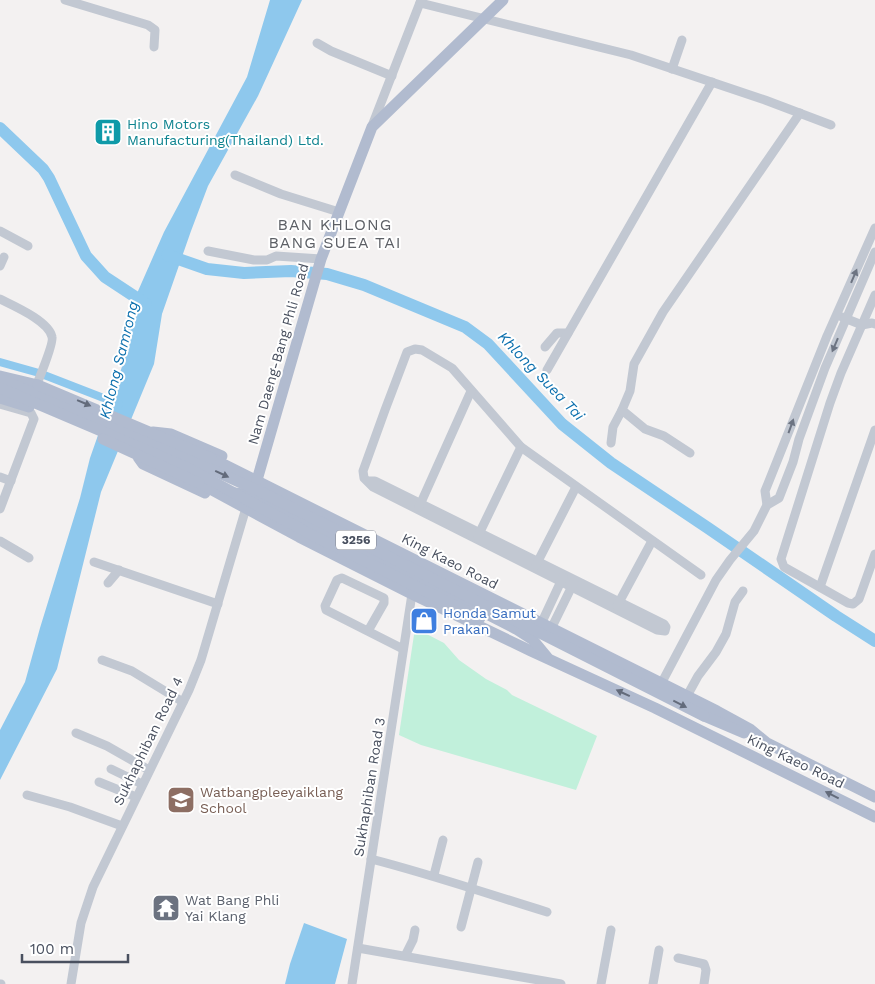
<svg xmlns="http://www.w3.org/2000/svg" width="875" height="984" font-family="'Work Sans',sans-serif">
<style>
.green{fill:#c1f0db}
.water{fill:#8ec8ed}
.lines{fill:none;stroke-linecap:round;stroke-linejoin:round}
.canal{stroke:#8ec8ed;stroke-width:8}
.river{stroke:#8ec8ed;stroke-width:12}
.minor{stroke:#c2c8d2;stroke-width:9}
.major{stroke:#b1bbcf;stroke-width:11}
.major-bridge{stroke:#b1bbcf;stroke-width:11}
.oneway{fill:#6d7482}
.oneway2{fill:#636b7b}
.labels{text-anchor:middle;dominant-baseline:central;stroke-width:4;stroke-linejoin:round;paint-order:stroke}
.shield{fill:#fff;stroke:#80848f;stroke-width:1}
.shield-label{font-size:12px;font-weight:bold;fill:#49505f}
.culture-label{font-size:14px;fill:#0d838f;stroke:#fff;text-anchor:start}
.street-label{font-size:14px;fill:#49505f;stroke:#fff}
.shop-label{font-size:14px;fill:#366cbe;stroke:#fff;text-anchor:start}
.education-label{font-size:14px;fill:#785e54;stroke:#fff;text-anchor:start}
.worship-label{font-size:14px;fill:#5b616d;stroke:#fff;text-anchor:start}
.water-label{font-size:15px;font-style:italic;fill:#0c70ae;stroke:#fff}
.quarter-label{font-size:16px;letter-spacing:1px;fill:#5d6066;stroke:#fff}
</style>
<rect width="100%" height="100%" fill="#f3f1f1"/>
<polygon class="green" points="415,628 444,643 459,660 486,679 507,690 512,695 597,736 576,790 421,745 399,735"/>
<g class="water">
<polygon points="270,0 302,0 258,96 208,186 191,231 162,314 154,364 101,492 57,669 0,780 0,730 25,682 40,628 80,498 90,458 124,361 131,307 164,232 247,77"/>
<polygon points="304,923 347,939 335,984 285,984 290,964"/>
</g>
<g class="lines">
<polyline class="canal" points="0,362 39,373 119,404"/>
<g class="river">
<polyline points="0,128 43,169 49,178 86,256 105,277 146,304"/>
<polyline points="167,255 207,269 244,273 291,271 327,274 364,285 465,327 488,344 562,424 611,463 708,528 836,616 875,641"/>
</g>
<g class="minor">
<polyline points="65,0 148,25 155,30 154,47"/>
<polyline points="420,3 631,55 765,100 831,125"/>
<polyline points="317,43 331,51 392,76"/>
<polyline points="672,69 682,40"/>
<polyline points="372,126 421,0"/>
<polyline points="235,175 281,194 339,212"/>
<polyline points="0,231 28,246"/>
<polyline points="208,251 254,260 267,260 276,256 321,259"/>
<polyline points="0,266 4,257"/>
<polyline points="875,295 841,373 830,403 781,559 784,567 848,603 853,604 859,599 875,554"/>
<path d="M 0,299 C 14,306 49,321 52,337 C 54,343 40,376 37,384"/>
<polyline points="842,317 862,325 872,323 875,324"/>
<polyline points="545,347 557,333 568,333"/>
<polyline points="547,370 712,82"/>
<polyline points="0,404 31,413 34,419 0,509"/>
<polyline points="611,443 613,427 622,410"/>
<polyline points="690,453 664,436 645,429 622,410 630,391 634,364 663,312 800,113"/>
<polyline points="0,477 11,481"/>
<polyline points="367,481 375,481 664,624 666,627 665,631 657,630 373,487 364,478 363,471 385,410 407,352 415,349 422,350 452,368 521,447 701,575"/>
<polyline points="767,505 765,491 827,336 875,228"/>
<polyline points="419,507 471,391"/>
<polyline points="478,536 521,447"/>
<polyline points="0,541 29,558"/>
<polyline points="94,562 218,604"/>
<polyline points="536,565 576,487"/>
<polyline points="108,583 119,570"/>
<polyline points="820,587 875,430"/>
<polyline points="617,606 652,541"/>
<polyline points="541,624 563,577"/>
<polyline points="551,629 574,582"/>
<polyline points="368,631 384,603 384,598 342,578 337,580 325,606 326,610 403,649"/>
<polyline points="102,660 132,671 183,702"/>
<polyline points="661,684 716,580 730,560 754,531 767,505 779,498 793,462 799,439 825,368 875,252"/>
<polyline points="687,696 698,676 716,652 726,634 735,602 743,591"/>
<polyline points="76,733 107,746 149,770"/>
<polyline points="111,769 142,784"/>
<polyline points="99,782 136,797"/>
<polyline points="27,795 70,807 122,826"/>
<path d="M 371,859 C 430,874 488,894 547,912"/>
<polyline points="434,875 443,840"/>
<polyline points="461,927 478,862"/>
<polyline points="358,948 561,984"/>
<polyline points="405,956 413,940 415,930"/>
<polyline points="678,958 704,964 706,970 704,984"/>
<polyline points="0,984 1,984"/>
<polyline points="71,984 81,923 93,887 189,690 201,660 246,508"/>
<polyline points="352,984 412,594"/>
<polyline points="601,984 611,930"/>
<polyline points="653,984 659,950"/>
</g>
<g class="major">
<polyline points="0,376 38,385"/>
<polyline points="0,398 29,407"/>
<polyline points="153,432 171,434 222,456"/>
<polyline points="141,451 138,457 143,464 205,493"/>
<polyline points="211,458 717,711 750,729 767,743 875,797"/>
<polyline points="257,480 321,259 372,127 503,0"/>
<polyline points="199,483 299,537 412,594 531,651 655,708 875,817"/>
<polyline points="234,493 254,495 516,629 533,640 547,657"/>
<polyline points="704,716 744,733"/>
</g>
<g class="major-bridge">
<polyline points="0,379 149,441 263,493 704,716"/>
<polyline points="38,385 211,458"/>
<polyline points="0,388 188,468 312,535 480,618"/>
<polyline points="103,439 199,483"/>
</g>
</g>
<defs><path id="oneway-solid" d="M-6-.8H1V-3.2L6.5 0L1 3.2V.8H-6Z" transform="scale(1.25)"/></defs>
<g class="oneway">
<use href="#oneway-solid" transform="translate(854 276) rotate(-67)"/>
<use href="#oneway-solid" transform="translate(835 345) rotate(113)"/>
<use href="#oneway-solid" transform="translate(791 426) rotate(-70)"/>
</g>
<g class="oneway2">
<use href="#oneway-solid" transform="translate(84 403) rotate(23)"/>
<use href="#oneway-solid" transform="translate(222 474) rotate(25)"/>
<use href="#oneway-solid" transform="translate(623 693) rotate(-155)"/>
<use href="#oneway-solid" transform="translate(680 704) rotate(27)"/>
<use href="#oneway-solid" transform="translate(832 795) rotate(-153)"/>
</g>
<defs>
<symbol id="building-square" viewBox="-11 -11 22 22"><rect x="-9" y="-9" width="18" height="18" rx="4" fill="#0f9aa8" stroke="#fff"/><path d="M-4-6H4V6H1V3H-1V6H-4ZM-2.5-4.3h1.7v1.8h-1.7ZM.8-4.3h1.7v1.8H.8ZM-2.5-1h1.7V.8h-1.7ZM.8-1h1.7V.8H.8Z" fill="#fff"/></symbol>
<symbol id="shop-square" viewBox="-11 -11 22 22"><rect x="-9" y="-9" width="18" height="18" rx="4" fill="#3f7fe0" stroke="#fff"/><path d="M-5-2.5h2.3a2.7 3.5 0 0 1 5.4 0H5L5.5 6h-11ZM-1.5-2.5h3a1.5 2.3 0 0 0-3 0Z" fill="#fff"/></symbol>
<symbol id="school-square" viewBox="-11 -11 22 22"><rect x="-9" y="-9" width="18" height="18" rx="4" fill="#8d6e63" stroke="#fff"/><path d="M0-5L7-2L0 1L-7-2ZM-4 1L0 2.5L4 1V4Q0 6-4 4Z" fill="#fff"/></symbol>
<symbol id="temple-square" viewBox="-11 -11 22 22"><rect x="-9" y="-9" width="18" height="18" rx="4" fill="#6b7280" stroke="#fff"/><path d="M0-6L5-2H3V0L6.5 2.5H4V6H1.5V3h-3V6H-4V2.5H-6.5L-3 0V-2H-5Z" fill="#fff"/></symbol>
</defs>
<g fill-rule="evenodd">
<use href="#building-square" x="92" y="116" width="32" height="32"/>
<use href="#shop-square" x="408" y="605" width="32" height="32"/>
<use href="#school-square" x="165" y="784" width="32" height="32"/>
<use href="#temple-square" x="150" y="892" width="32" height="32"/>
</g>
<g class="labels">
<rect class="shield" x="336" y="530.5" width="40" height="19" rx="4"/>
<g class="shield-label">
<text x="356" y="540">3256</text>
</g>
<g class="culture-label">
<text x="127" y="124">Hino Motors<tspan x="127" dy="16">Manufacturing(Thailand) Ltd.</tspan></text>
</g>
<g class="street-label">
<text transform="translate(278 354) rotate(-74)">Nam Daeng-Bang Phli Road</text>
<text transform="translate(450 561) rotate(27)">King Kaeo Road</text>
<text transform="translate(148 741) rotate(-64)">Sukhaphiban Road 4</text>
<text transform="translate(796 761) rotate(26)">King Kaeo Road</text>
<text transform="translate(369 787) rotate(-81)">Sukhaphiban Road 3</text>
</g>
<g class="shop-label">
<text x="443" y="613">Honda Samut<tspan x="443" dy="16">Prakan</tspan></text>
</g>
<g class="education-label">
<text x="200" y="792">Watbangpleeyaiklang<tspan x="200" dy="16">School</tspan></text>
</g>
<g class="worship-label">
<text x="185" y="900">Wat Bang Phli<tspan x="185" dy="16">Yai Klang</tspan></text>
</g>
<g class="water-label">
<text transform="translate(119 360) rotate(-76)">Khlong Samrong</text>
<text transform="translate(541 376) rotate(46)">Khlong Suea Tai</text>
</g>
<g class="quarter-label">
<text x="335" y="224">BAN KHLONG<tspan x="335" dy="18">BANG SUEA TAI</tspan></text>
</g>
</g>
<path d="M22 954v8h106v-8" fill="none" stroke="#49505f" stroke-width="2.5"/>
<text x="30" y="954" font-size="15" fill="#49505f" stroke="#ffffff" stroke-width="4" paint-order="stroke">100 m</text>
</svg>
